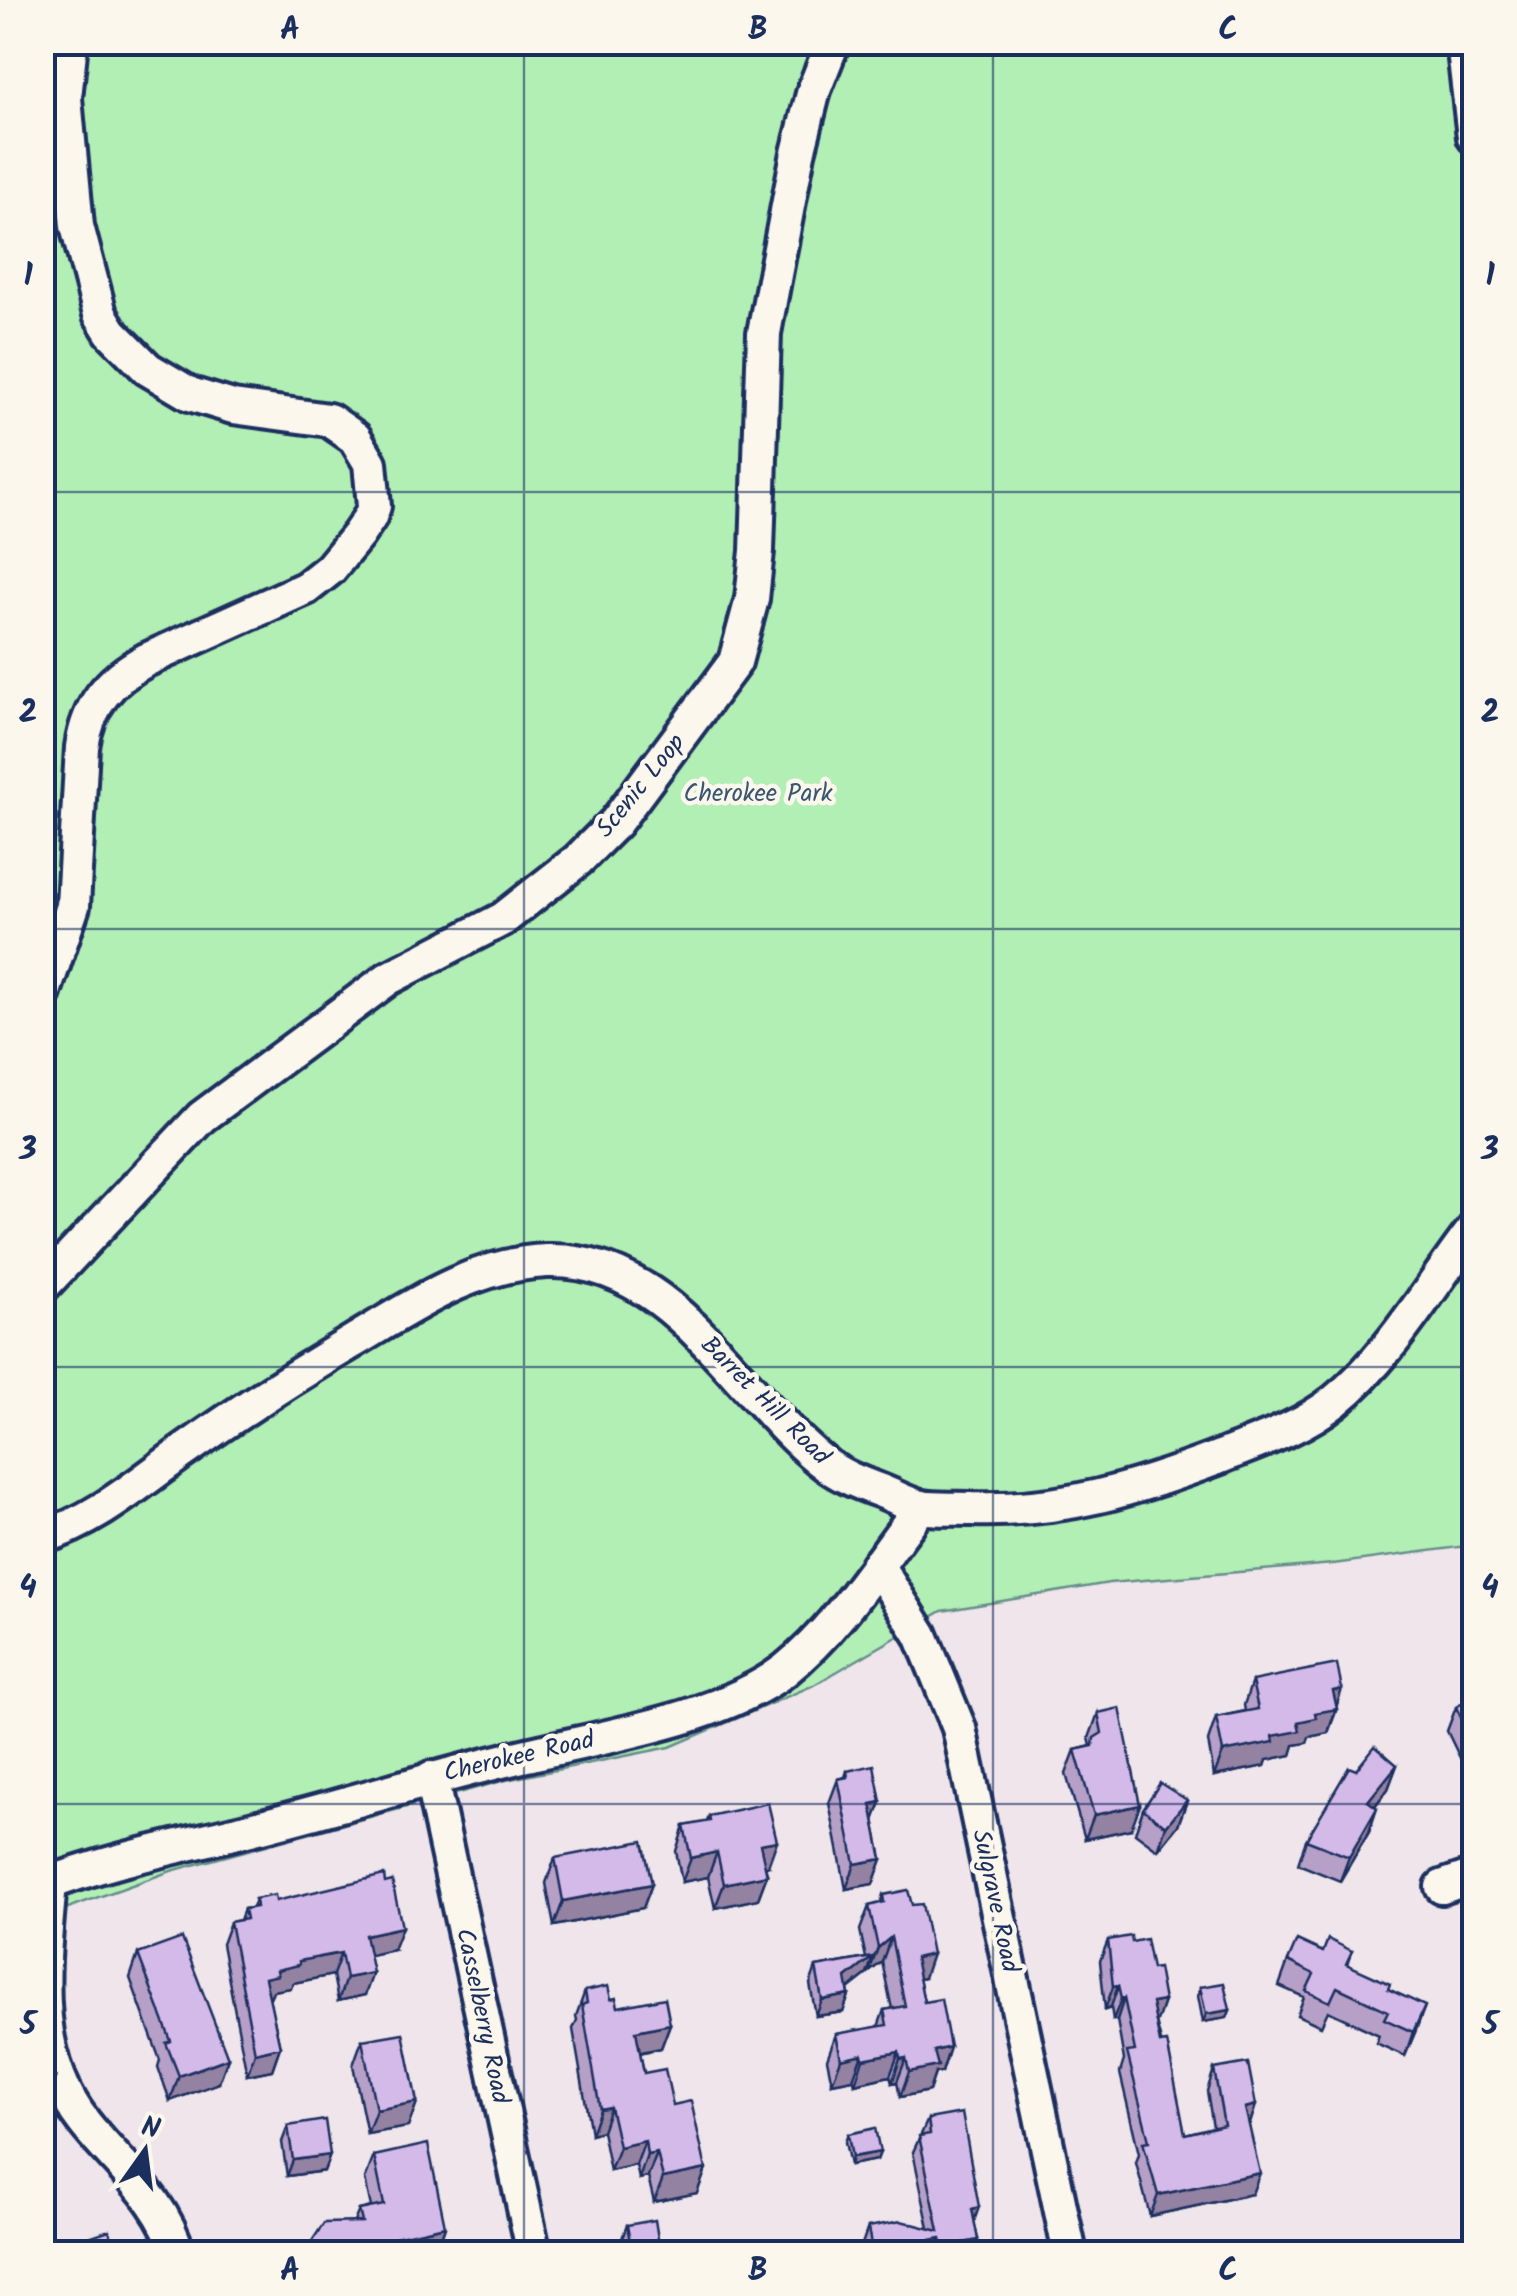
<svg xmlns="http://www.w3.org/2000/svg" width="1517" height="2296" font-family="Kalam,sans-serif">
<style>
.green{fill:#b2efb5;stroke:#668f8a;stroke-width:2.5}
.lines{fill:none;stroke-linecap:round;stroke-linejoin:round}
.minor-casing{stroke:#1b2f5e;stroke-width:40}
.minor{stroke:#fbf7ec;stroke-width:32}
.wall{fill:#b6a0c8;stroke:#1b2f5e;stroke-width:2.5}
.shaded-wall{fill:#9482a3;stroke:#1b2f5e;stroke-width:2.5}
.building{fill:#d4bae9;stroke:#1b2f5e;stroke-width:2.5}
.grid{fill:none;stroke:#1b2f5e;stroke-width:2.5;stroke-opacity:0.55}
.labels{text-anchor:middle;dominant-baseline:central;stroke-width:9;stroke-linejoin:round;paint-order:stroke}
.street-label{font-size:25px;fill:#1b2f5e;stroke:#fbf7ec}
.park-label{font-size:25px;fill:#39556f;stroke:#fbf7ec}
.neatline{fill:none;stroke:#1b2f5e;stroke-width:4}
.grid-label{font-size:32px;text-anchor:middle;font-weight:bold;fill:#1b2f5e}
</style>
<rect width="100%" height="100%" fill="#efe5eb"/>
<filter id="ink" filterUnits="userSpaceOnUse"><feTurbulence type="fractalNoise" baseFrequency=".01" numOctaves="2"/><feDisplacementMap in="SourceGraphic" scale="20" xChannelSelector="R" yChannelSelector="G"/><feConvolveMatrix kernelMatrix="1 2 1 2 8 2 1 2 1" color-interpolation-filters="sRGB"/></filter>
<g filter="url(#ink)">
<polygon class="green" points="43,43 1474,43 1474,1545 1333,1564 1109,1583 942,1611 812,1686 670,1747 506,1780 171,1871 43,1917"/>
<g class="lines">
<defs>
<g id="minor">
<polyline points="1463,42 1474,137"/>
<path d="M 42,998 L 73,906 L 82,747 C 88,705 109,680 146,660 L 306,588 L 330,569 L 358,535 L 370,517 L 374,506 L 370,463 L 355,438 L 329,420 L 233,407 L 190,394 L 148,369 L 111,332 L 100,314 L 77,226 L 65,98 L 71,42"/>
<polyline points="42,1287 202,1117 389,978 503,919 578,860 616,822 735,662 752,599 757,551 764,333 798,153 814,90 833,42"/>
<path d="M 42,1537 C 94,1522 138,1484 181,1453 C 237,1413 293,1377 352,1342 C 414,1305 473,1264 547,1261 C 671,1257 735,1391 820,1460 C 838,1475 859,1483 881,1491 C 894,1496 907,1504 921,1507 C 937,1510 956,1508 972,1509 C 1063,1512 1136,1489 1220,1457 C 1260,1441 1301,1428 1335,1401 C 1391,1356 1430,1286 1474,1229"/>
<polyline points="877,1565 921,1635 959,1728 1070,2254"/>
<polyline points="431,1778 534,2254"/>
<path d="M 50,1883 C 43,1964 30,2053 84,2122 C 118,2166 163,2198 178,2254"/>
<path d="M 42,1886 C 116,1857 194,1844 270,1824 C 356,1802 440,1775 527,1755 C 605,1736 721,1719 785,1670 C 840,1626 878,1562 921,1507"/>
<polyline points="1442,1887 1474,1876"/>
</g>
</defs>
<use href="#minor" class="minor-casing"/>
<use href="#minor" class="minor"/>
</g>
<g class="wall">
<polygon points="1252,1681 1336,1706 1337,1709 1328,1733 1309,1737 1307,1743 1294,1745 1291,1755 1267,1760 1265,1766 1214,1776 1208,1741 1216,1717 1245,1711 1244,1705"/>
<polygon points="1474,1697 1474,1787 1447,1731 1456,1707"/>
<polygon points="1098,1713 1131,1829 1085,1839 1066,1774 1075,1750 1091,1746 1089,1738"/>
<polygon points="1397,1765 1388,1789 1375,1806 1377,1808 1369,1832 1340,1881 1298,1864 1306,1840 1356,1770"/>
<polygon points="847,1771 881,1802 874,1820 882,1859 873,1884 846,1889 829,1803 838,1779 845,1777"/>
<polygon points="1187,1801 1178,1825 1158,1850 1135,1833 1143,1809"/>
<polygon points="709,1816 768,1866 765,1866 767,1875 758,1899 715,1908 708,1877 682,1882 676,1851 684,1826 707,1822"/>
<polygon points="555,1858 652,1884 643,1908 554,1926 546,1883"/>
<polygon points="883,1895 924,1978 919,1979 924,2002 950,2047 942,2072 935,2073 929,2091 900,2097 897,2082 892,2083 890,2076 855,2084 853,2079 832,2083 827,2059 836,2034 878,2027 884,2010 892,2009 882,1962 869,1972 869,1969 867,1974 848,1989 849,1995 843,2012 816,2016 810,1984 816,1967 866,1958 860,1930 869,1906 880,1904"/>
<polygon points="255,1899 276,1901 393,1950 369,1955 365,1995 338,2001 333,1975 293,1983 291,1988 273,1991 269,1998 280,2047 272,2070 247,2075 222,1944 230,1922 240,1920 244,1909 252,1908"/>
<polygon points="1108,1940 1132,1942 1152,1969 1164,2001 1156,2022 1185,2134 1213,2127 1207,2091 1214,2069 1249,2126 1252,2194 1150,2216 1136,2163 1139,2154 1120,2073 1124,2060 1117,2020 1113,2020 1111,2007 1105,2009 1100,1961"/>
<polygon points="1352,1951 1347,1964 1388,1989 1416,2030 1405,2056 1376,2043 1379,2035 1328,2011 1321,2026 1297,2015 1304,1997 1279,1986 1288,1961 1323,1952"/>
<polygon points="138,1954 219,2083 170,2101 158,2067 160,2060 130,1978"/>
<polygon points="1200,1987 1230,2010 1227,2018 1203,2022 1198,1996"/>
<polygon points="585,1991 611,1999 618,2007 670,2024 661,2048 640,2053 644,2073 673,2105 706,2169 697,2193 654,2202 648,2177 639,2179 636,2165 610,2171 602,2131 591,2134 573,2029 577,2020 576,2016"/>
<polygon points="362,2040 417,2102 408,2127 367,2134 353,2065"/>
<polygon points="928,2119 974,2221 978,2240 973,2254 864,2254 862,2244 868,2227 929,2228 913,2152"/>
<polygon points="288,2126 330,2155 324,2171 287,2176 282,2142"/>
<polygon points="848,2134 880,2152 877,2160 850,2165 845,2142"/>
<polygon points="374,2156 445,2226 437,2250 420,2254 306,2254 308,2247 354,2222 359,2210 371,2207 365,2179"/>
<polygon points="627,2225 660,2251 703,2254 619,2254 618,2249"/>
</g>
<g class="shaded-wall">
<polygon points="1342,1689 1328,1733 1309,1737 1307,1743 1294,1745 1291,1755 1267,1760 1265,1766 1214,1776 1223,1752 1273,1736 1315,1713 1333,1691"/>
<polygon points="1397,1765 1388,1789 1359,1826 1368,1801"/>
<polygon points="1187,1800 1178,1825 1158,1850 1166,1826"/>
<polygon points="881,1802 872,1826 871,1804"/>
<polygon points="1140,1805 1131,1829 1085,1839 1094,1815"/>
<polygon points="1377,1808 1369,1832 1340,1881 1349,1857"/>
<polygon points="777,1841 768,1866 751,1868 760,1844"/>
<polygon points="717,1852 708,1877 682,1882 691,1858"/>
<polygon points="882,1859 873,1884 846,1889 855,1864"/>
<polygon points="767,1875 758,1899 715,1908 724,1884"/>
<polygon points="652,1884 643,1908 554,1926 563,1901"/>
<polygon points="402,1927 393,1950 357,1958 365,1935"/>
<polygon points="891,1937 882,1962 869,1972 878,1948"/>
<polygon points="341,1953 333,1975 293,1983 291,1988 273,1991 270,1998 257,2001 265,1978 277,1970 299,1961"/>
<polygon points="932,1954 924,1978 906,1982 915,1958"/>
<polygon points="873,1957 867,1974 840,1995 846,1978"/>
<polygon points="373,1973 365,1995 338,2001 346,1978"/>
<polygon points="1118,1986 1111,2007 1105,2009 1113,1987"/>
<polygon points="849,1995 843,2012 816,2016 822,2000"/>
<polygon points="1124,1998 1117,2020 1113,2020 1121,1999"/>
<polygon points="1164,2001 1157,2022 1144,2025 1152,2003"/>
<polygon points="1425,2006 1416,2030 1405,2056 1413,2032"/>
<polygon points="1230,2010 1227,2018 1203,2022 1206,2014"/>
<polygon points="670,2024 661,2048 627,2055 636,2031"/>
<polygon points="280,2047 272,2070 247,2075 255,2053"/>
<polygon points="950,2047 942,2072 935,2073 929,2091 900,2097 909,2072 934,2051"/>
<polygon points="899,2052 890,2076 855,2084 863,2059"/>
<polygon points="862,2054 853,2079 832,2083 841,2059"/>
<polygon points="228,2058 219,2083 170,2101 179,2076"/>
<polygon points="906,2058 897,2082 892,2083 900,2059"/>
<polygon points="55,2078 46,2102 45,2082"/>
<polygon points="417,2102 408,2127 367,2134 376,2110"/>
<polygon points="1256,2105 1249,2127 1245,2108"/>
<polygon points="610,2107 602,2131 591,2134 600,2109"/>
<polygon points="59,2118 51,2142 42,2145 42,2125"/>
<polygon points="645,2141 636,2165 610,2171 619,2147"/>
<polygon points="880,2152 877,2160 850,2165 852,2157"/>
<polygon points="657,2153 648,2177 639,2179 647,2155"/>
<polygon points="330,2155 324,2171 287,2176 293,2160"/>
<polygon points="706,2169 697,2193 654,2202 663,2178"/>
<polygon points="1260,2173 1252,2194 1150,2216 1158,2195"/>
<polygon points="979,2207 973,2224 972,2209"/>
<polygon points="445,2226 437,2250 420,2254 389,2254 395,2237"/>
<polygon points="941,2238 935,2254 871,2254 872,2251"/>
<polygon points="978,2240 973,2254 940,2254 943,2247"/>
<polygon points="364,2242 360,2254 341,2254"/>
</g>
<g class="building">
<polygon points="1337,1664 1342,1689 1333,1691 1337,1709 1315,1713 1316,1718 1298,1722 1300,1731 1273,1736 1274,1742 1223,1752 1216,1717 1258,1709 1252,1681"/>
<polygon points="1474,1697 1474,1745 1456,1707"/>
<polygon points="1120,1708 1140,1805 1094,1815 1075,1750 1093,1746 1094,1738 1102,1733 1098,1713"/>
<polygon points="1375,1746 1397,1765 1368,1801 1377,1808 1349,1857 1306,1840 1349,1767 1356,1770"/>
<polygon points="874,1765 881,1802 871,1804 882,1859 855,1864 838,1779 848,1777 847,1771"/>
<polygon points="1160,1783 1187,1800 1166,1826 1143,1809"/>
<polygon points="768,1803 777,1841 760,1844 767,1875 724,1884 717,1852 691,1858 684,1826 710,1821 709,1816"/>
<polygon points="643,1841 652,1884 563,1901 555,1858"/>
<polygon points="384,1875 385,1883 392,1881 402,1927 365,1935 373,1973 346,1978 341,1953 299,1961 299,1965 277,1970 278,1975 265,1978 280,2047 255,2053 230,1922 246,1919 244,1909 256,1907 255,1899 275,1895 276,1901"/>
<polygon points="908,1890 912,1905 922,1904 932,1954 915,1958 924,2002 941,1999 950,2047 934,2051 938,2066 909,2072 906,2058 900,2059 899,2052 863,2059 862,2054 841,2059 836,2034 887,2025 884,2010 905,2006 891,1937 878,1948 869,1906 884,1902 883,1895"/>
<polygon points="1131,1936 1132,1942 1146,1939 1152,1969 1158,1968 1164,2001 1152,2003 1160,2043 1167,2042 1185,2134 1224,2125 1214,2069 1248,2063 1256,2105 1245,2108 1260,2173 1158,2195 1143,2142 1149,2141 1127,2052 1135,2051 1124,1998 1121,1999 1118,1986 1113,1987 1108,1940"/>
<polygon points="182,1938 228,2058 179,2076 166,2043 171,2041 138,1954"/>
<polygon points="1328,1939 1352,1951 1346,1964 1390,1984 1388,1989 1425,2006 1413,2032 1384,2019 1388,2011 1337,1987 1330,2002 1306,1991 1314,1974 1288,1961 1297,1940 1323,1952"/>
<polygon points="873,1957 846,1978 849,1995 822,2000 816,1967"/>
<polygon points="1224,1983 1230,2010 1206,2014 1200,1987"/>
<polygon points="608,1986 611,1999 616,1998 618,2007 665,1998 670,2024 636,2031 644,2073 665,2069 673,2105 691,2101 706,2169 663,2178 657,2153 647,2155 645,2141 619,2147 610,2107 600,2109 582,2005 587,2003 585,1991"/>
<polygon points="403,2033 417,2102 376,2110 362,2040"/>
<polygon points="45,2054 55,2078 45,2082 59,2118 42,2125 42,2055"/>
<polygon points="962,2113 979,2207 972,2209 978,2240 943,2247 941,2238 872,2251 868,2227 901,2221 939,2231 919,2136 930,2134 928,2119"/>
<polygon points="325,2120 330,2155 293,2160 288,2126"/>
<polygon points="875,2128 880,2152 852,2157 848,2134"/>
<polygon points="428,2144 445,2226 395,2237 397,2254 366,2254 364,2242 341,2254 321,2254 308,2247 324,2223 362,2222 359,2210 384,2205 374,2156"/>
<polygon points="655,2220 660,2251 701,2244 703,2254 632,2254 627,2225"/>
<polygon points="109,2230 112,2240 119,2238 124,2254 71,2254 68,2244"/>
</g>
</g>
<path class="grid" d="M 524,42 L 524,2254M 993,42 L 993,2254M 42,492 L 1474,492M 42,929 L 1474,929M 42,1367 L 1474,1367M 42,1804 L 1474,1804"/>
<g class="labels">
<g class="street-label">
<text transform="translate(641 786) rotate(-51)">Scenic Loop</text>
<text transform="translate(765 1401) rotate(45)">Barret Hill Road</text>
<text transform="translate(519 1757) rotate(-13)">Cherokee Road</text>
<text transform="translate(995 1901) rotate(78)">Sulgrave Road</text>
<text transform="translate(482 2016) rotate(78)">Casselberry Road</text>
</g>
<g class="park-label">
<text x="758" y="794">Cherokee Park</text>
</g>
</g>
<rect width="1517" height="2296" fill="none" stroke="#fbf7ec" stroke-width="110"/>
<g transform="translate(145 2151) rotate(14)" stroke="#fbf7ec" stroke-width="8" paint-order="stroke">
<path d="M0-8L18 38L0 25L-18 38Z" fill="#1b2f5e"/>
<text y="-15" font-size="28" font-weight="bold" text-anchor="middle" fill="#1b2f5e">N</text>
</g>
<rect x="55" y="55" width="1407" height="2186" class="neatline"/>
<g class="grid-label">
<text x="290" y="39">A</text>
<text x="758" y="39">B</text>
<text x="1228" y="39">C</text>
<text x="28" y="285">1</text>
<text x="1490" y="285">1</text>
<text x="28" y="722">2</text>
<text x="1490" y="722">2</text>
<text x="28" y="1159">3</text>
<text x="1490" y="1159">3</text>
<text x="28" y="1597">4</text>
<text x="1490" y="1597">4</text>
<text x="28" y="2034">5</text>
<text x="1490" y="2034">5</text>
<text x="290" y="2280">A</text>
<text x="758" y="2280">B</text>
<text x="1228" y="2280">C</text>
</g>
</svg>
